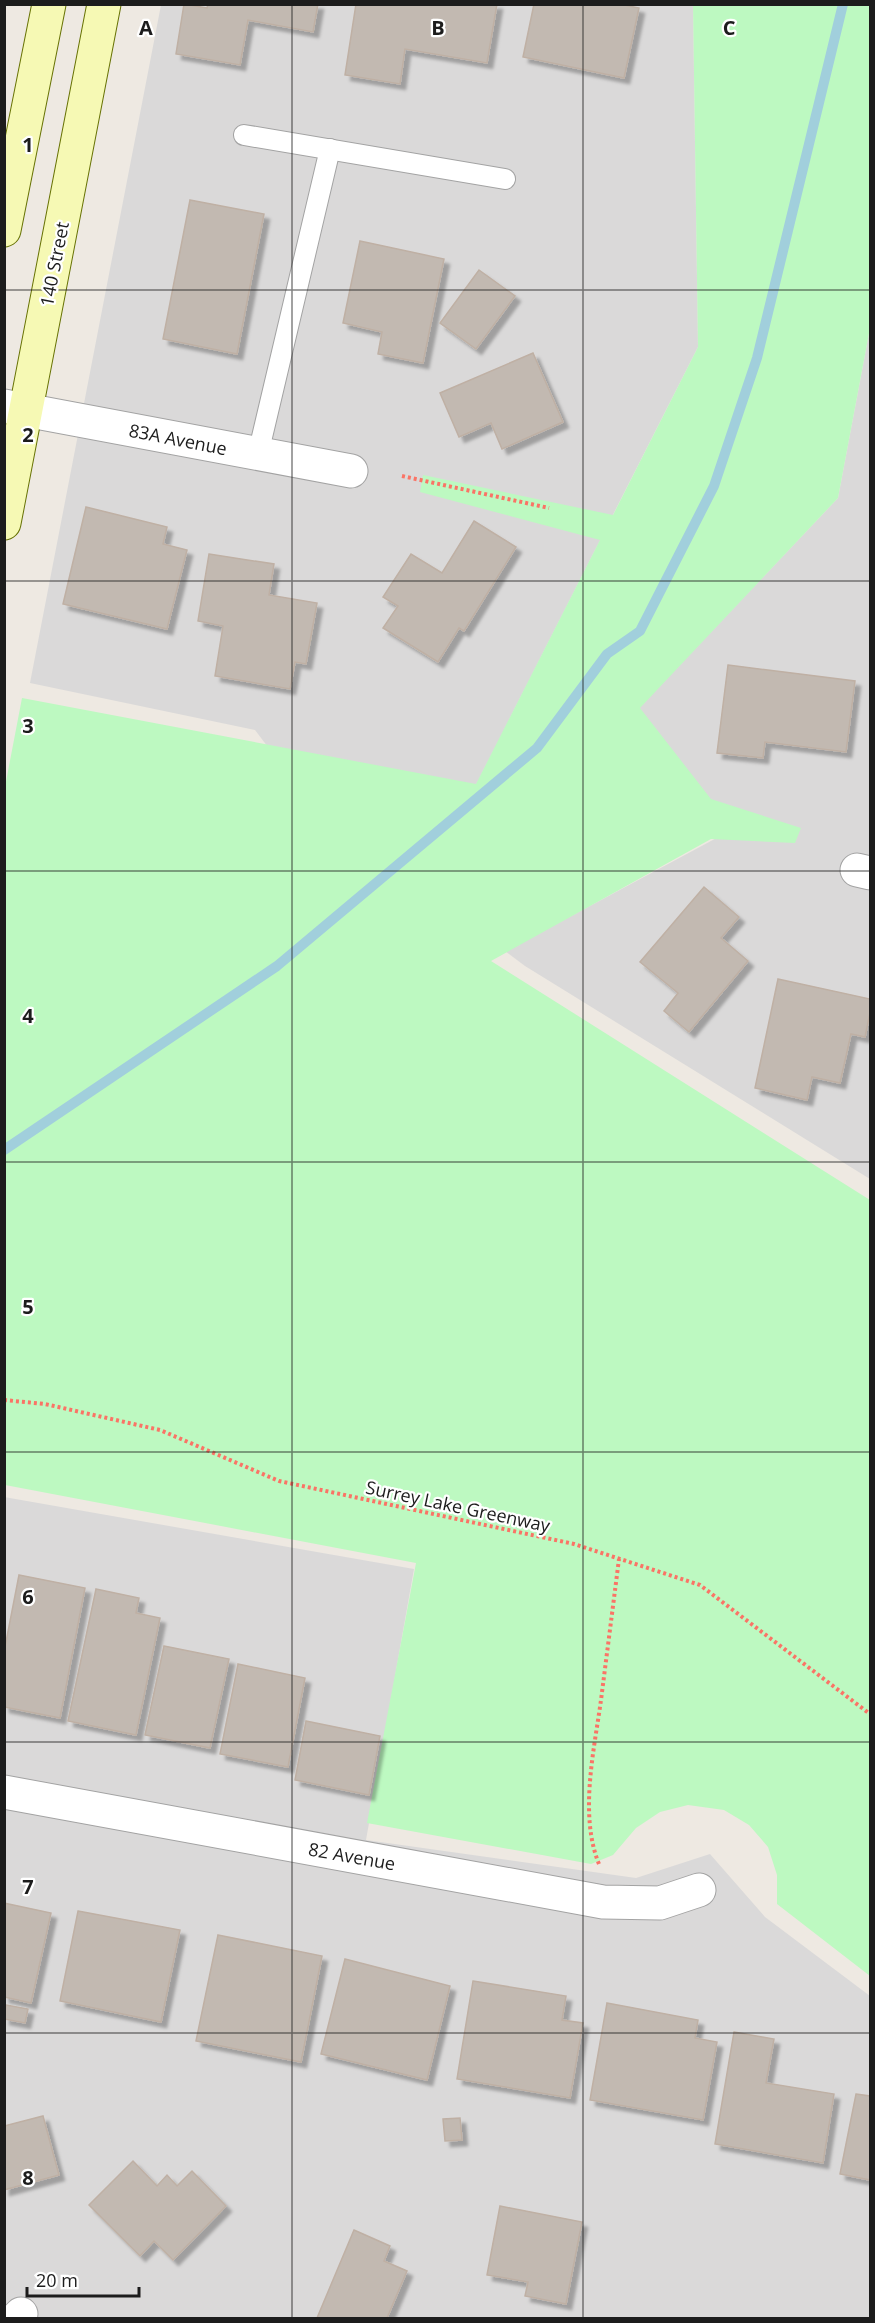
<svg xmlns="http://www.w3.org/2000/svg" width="875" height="2323" font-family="'Open Sans',sans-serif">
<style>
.residential{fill:#dad9d9}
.park{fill:#bdf9c1}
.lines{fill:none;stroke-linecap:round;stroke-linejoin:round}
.stream{stroke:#a1cfdc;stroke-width:10}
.building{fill:#c2b9b1;stroke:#bfb0a4;stroke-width:1.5;filter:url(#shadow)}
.lane-casing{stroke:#a3a3a3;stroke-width:22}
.street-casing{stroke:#a3a3a3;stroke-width:35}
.secondary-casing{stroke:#677204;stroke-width:35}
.path{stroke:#fa7466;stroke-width:4;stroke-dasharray:3 3;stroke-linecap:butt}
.lane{stroke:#fff;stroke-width:20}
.street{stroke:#fff;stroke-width:33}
.secondary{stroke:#f6f9b4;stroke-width:33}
.grid{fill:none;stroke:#1c1c1c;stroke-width:1.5;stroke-opacity:0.55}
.labels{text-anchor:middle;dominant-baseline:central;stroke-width:4.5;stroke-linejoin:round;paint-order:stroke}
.street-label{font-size:18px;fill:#1c1c1c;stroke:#fff}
.grid-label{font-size:20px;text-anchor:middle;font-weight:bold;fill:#1c1c1c;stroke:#fff;stroke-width:4.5;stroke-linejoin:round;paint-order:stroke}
</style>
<defs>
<filter id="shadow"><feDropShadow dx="5.5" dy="5.5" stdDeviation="1.5" flood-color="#0004"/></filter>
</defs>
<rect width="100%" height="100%" fill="#eee9e2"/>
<g class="residential">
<polygon points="161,5 693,5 698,347 476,785 534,936 724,834 638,709 838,498 870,328 870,1179 525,966 315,809 255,730 30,683"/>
<polygon points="4,1497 414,1569 366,1840 636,1878 710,1854 765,1917 870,1996 870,2318 5,2318"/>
</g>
<polygon class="park" points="693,5 870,5 870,328 838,498 640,708 711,799 801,828 795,843 711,839 491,961 870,1200 870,1976 777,1904 777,1875 768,1847 749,1825 724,1810 688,1805 660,1812 636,1828 613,1855 591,1864 367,1823 416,1563 5,1485 4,792 22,698 476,784 600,540 420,492 423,475 613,515 698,347"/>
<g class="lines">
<polyline class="stream" points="4,1150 277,966 537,748 607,654 640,631 714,486 757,358 843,4"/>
</g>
<g class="building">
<polygon points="184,4 207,8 208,4 318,4 313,32 248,20 240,65 176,54"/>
<polygon points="356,4 497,4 487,63 405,49 400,84 345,75"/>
<polygon points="534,4 620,4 639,8 624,78 523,57"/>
<polygon points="190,200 264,214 237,354 163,339"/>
<polygon points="360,241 444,259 423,363 378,354 382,332 343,323"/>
<polygon points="479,270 515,296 476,349 440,323"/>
<polygon points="533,353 563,422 502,449 491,423 459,437 440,393"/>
<polygon points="86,507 167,527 163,544 187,550 167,629 63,604"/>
<polygon points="474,521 516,547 464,631 459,628 438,662 383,628 398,606 383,597 411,554 442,573"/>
<polygon points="209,554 274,564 269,595 317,603 306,664 295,662 290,689 215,676 223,626 198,621"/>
<polygon points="728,665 855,681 846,752 765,742 763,758 717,753"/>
<polygon points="704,887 739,917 721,938 748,961 689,1032 664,1011 678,993 640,962"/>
<polygon points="778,979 870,999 870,1013 865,1037 851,1034 840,1083 812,1077 807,1100 755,1088"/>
<polygon points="19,1575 85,1588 60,1718 4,1707 4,1652"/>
<polygon points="96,1589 139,1598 136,1613 160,1618 136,1735 68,1721"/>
<polygon points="164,1646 229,1659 210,1748 145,1735"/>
<polygon points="238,1664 305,1678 288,1767 220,1754"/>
<polygon points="306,1721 380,1736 369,1795 295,1780"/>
<polygon points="4,1903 51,1913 31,2003 4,1997"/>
<polygon points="78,1911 180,1930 161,2022 60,2001"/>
<polygon points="218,1935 322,1956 301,2062 196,2041"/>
<polygon points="345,1959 450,1986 427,2080 321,2054"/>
<polygon points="473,1981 566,1996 562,2020 583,2023 570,2098 457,2079"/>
<polygon points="607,2003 698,2020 695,2038 717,2042 703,2120 590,2100"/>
<polygon points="6,2005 28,2009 25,2023 4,2019"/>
<polygon points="734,2032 774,2039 766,2083 834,2094 823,2163 715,2144"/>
<polygon points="856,2094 870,2096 870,2180 840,2174"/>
<polygon points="43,2116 59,2175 4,2190 4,2126"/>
<polygon points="460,2118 462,2140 445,2141 443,2119"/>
<polygon points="133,2161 157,2186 167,2175 177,2186 192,2171 226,2206 173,2260 154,2241 140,2256 89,2205"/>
<polygon points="500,2206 582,2222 566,2304 525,2296 528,2282 487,2275"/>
<polygon points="354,2230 390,2246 384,2261 407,2271 387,2318 317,2318"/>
</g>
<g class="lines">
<defs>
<g id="lane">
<polyline points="244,135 505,179"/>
<polyline points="258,454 330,149"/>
</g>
<g id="street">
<polyline points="4,406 351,471"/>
<polyline points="857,870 870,873"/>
<polyline points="4,1792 603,1902 660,1903 699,1890"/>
<polyline points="17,2318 21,2314"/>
</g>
<g id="secondary">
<polyline points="4,230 49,4"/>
<polyline points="4,523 104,4"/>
</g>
</defs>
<use href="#lane" class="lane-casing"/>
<use href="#street" class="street-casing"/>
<use href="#secondary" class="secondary-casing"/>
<g class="path">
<polyline points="402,476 549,508"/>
<polyline points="4,1400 45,1404 160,1430 279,1481 574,1544 700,1585 870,1714"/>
<path d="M 599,1864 C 579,1815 594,1751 601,1700 C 607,1653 613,1606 619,1559"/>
</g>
<use href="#lane" class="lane"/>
<use href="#street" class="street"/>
<use href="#secondary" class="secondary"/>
</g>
<path class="grid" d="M 292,4 L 292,2318M 583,4 L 583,2318M 4,290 L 870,290M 4,581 L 870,581M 4,871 L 870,871M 4,1162 L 870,1162M 4,1452 L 870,1452M 4,1742 L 870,1742M 4,2033 L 870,2033"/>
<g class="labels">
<g class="street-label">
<text transform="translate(54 264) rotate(-79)">140 Street</text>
<text transform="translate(178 439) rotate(11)">83A Avenue</text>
<text transform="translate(458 1506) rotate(12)">Surrey Lake Greenway</text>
<text transform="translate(352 1856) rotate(10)">82 Avenue</text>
</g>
</g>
<g class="grid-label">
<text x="146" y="35">A</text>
<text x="438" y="35">B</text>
<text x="729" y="35">C</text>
<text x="28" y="152">1</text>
<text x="28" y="442">2</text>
<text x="28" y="733">3</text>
<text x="28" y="1023">4</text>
<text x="28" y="1314">5</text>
<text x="28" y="1604">6</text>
<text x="28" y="1894">7</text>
<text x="28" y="2185">8</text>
</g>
<rect width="875" height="2323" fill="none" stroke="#1c1c1c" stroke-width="12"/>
<path d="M27 2287v9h112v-9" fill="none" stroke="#1c1c1c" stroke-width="3"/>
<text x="36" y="2287" font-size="18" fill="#1c1c1c" stroke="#ffffff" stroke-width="4.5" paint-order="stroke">20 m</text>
</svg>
